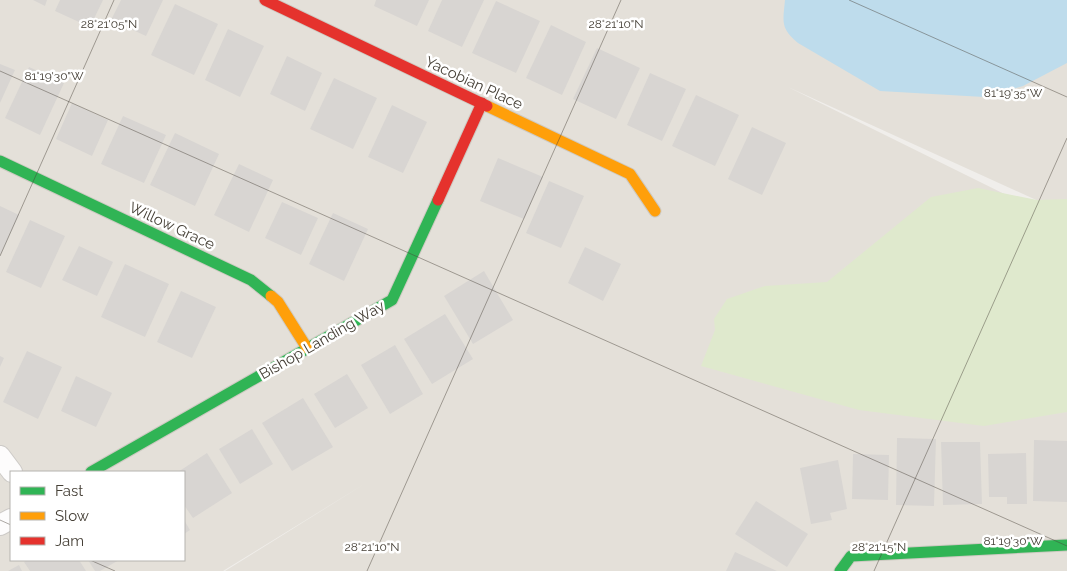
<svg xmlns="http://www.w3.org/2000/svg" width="1067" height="571" font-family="Raleway,sans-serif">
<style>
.residential{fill:#e4e0d9;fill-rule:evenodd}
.green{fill:#dfe9cd}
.water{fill:#bedcec}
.building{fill:#d8d5d2}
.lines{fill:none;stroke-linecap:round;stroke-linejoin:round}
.street-casing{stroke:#cdcac7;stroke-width:22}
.fast-casing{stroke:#cecac2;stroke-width:13}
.slow-casing{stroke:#cecac2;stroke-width:13}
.jam-casing{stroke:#cecac2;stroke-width:13}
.street{stroke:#fdfcfc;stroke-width:20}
.fast{stroke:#30b455;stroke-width:11}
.slow{stroke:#ff9f0a;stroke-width:11}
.jam{stroke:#e5322d;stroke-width:11}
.ticks{fill:none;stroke:#464037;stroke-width:1;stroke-opacity:0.45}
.labels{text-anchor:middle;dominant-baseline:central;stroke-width:5;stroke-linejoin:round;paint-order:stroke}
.street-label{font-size:15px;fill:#464037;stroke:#fff}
.ticks-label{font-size:12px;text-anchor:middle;fill:#464037;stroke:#fff;stroke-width:5;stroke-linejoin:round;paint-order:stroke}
</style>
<rect width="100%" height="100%" fill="#f0eeeb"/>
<path class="residential" d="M 0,0 L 1067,0 L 1067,214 L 788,87 L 1067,225 L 1067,571 L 225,571 L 366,483 L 223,571 L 0,571 ZM 11,472 L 184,472 L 184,560 L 11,560 Z"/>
<polygon class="green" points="978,188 1037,200 1067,199 1067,412 984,426 859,410 701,366 715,330 714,319 727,299 765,286 827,282 931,197"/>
<path class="water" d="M 785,0 L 1067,0 L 1067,63 L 1023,86 L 984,97 L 880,91 L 798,43 C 780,28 783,22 785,0 Z"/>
<g class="building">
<polygon points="33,0 47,0 45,6"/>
<polygon points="60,0 103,0 90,27 55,11"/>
<polygon points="121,0 163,0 146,36 111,20"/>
<polygon points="376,0 429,0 417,26 374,6"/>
<polygon points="442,0 484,0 462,47 428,31"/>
<polygon points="496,1 540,21 516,73 472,53"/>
<polygon points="175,4 218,24 194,75 151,55"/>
<polygon points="551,25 586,42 562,95 526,78"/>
<polygon points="228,29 264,46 240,97 205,80"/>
<polygon points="597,48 640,68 616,119 573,99"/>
<polygon points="287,56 322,73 305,111 270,94"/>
<polygon points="0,64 15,70 0,103"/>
<polygon points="29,67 64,83 40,135 5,118"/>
<polygon points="650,73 686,89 662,141 627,125"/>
<polygon points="334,78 377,98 353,149 310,129"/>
<polygon points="696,95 739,115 715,166 672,146"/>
<polygon points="72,103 108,120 92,156 56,139"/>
<polygon points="392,105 427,122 403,173 368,157"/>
<polygon points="123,116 166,135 144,183 101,164"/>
<polygon points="752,127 786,143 762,195 728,179"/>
<polygon points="175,133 219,154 195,206 150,185"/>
<polygon points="498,158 543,177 524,219 480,201"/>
<polygon points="239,164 273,180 249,232 214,215"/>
<polygon points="549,181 584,196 561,248 526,233"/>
<polygon points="282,202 318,218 301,255 265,238"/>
<polygon points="0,206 19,215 0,256"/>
<polygon points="333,213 368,229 344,281 309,264"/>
<polygon points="30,220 65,236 41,288 6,272"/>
<polygon points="79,246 113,262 97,296 62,280"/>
<polygon points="585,247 621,264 603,301 568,283"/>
<polygon points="125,264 169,284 145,337 101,317"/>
<polygon points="484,271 513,320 473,344 444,296"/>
<polygon points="181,291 216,307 192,358 157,342"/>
<polygon points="445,314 473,359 432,384 404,339"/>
<polygon points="395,345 423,394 390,414 361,365"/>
<polygon points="27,351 62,367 38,419 3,402"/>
<polygon points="0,356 4,358 0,367"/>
<polygon points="347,374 368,408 335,428 314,394"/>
<polygon points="76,376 112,393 96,427 61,411"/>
<polygon points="303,398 333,447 292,471 262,423"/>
<polygon points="252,429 273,464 240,484 219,449"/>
<polygon points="897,438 936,439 934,506 896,505"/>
<polygon points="1034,440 1067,441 1067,502 1033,501"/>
<polygon points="941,442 980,442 982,504 943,505"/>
<polygon points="207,453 232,493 193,518 184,505 184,472 178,472"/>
<polygon points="1026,453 1027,504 1007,504 1007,497 989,497 988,454"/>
<polygon points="853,454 889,455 888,500 852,499"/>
<polygon points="838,460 847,509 830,513 832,520 811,524 800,468"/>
<polygon points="756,501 808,534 787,567 735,534"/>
<polygon points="184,520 190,530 184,534"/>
<polygon points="735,552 777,571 726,571"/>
<polygon points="28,560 79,560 86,571 30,571 24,562"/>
<polygon points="88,560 119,560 100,571 95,571"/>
<polygon points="19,565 22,571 8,571"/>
</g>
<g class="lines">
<defs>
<g id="street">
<polyline points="0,456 12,472"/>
<polyline points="0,525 11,519"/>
</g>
<g id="fast">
<polyline points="0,161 251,280 271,296"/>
<polyline points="91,472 392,300 438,200"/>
<polyline points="840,571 851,556 1067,545"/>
</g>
<g id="slow">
<polyline points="487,106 630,174 655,211"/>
<polyline points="271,296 278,302 307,348"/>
</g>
<g id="jam">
<polyline points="265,0 487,106"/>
<polyline points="438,200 482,103"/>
</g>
</defs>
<use href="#street" class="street-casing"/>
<use href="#fast" class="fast-casing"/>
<use href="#slow" class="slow-casing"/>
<use href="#jam" class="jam-casing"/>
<use href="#street" class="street"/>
<use href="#fast" class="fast"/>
<use href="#slow" class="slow"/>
<use href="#jam" class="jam"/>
</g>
<path class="ticks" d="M 849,0 L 1067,97M 0,71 L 1067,546M 0,256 L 114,0M 0,520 L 11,525M 90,560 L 115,571M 367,571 L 621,0M 874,571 L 1067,138"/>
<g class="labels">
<g class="street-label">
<text transform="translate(474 83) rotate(25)">Yacobian Place</text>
<text transform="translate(172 226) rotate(25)">Willow Grace</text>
<text transform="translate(322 340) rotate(-30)">Bishop Landing Way</text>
</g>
</g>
<g class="ticks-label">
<text x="109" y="28">28°21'05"N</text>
<text x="616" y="28">28°21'10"N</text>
<text x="54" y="80">81°19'30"W</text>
<text x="1013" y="97">81°19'35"W</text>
<text x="1013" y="545">81°19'30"W</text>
<text x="372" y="551">28°21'10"N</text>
<text x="879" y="551">28°21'15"N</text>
</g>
<rect x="10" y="471" width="175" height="90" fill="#ffffff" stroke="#b5b3af"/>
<rect x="20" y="487" width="25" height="8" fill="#30b455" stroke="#b5b3af"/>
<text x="55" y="496" font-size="15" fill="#464037">Fast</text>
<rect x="20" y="512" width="25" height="8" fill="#ff9f0a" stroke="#b5b3af"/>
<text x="55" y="521" font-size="15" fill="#464037">Slow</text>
<rect x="20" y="537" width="25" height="8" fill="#e5322d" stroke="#b5b3af"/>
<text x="55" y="546" font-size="15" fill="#464037">Jam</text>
</svg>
